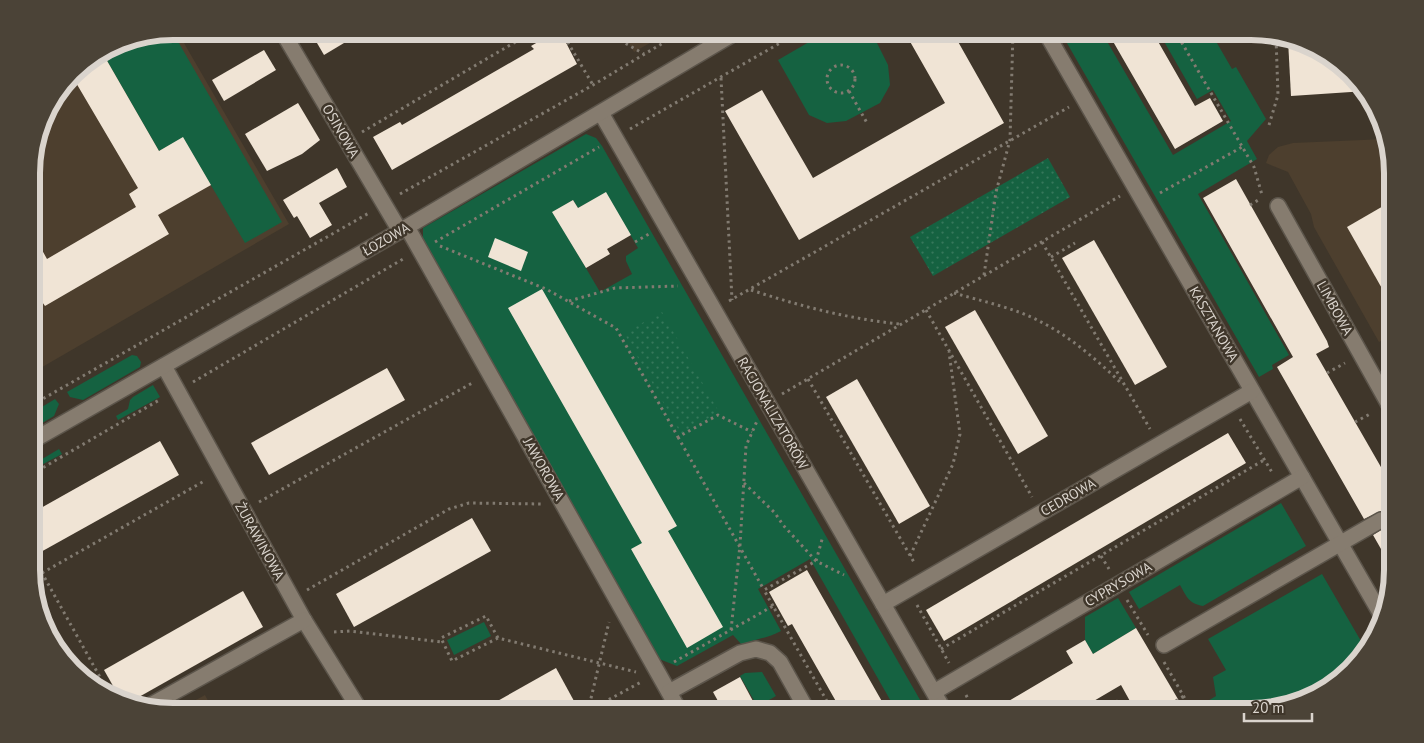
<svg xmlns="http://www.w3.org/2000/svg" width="1424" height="743" font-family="'PT Sans',sans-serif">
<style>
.built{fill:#4d3f2e}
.green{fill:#156241;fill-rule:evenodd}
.park{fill:url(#park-dots)}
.building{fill:#f0e4d5}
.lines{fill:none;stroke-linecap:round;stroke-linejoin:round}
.minor-tunnel{stroke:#564e42;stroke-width:15;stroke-dasharray:15 8;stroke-linecap:butt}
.minor-casing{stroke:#5c554b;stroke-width:18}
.path{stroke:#827b71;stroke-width:3;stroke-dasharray:2.5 4;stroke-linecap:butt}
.minor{stroke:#867c6f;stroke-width:15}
.labels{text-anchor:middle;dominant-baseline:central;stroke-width:5;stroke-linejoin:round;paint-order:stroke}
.street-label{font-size:14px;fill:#dad4cd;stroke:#3f362a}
.rim{fill:none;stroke:#dad4cd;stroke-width:6}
</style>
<defs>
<pattern id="park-dots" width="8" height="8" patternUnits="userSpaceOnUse" patternTransform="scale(1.25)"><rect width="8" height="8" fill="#156241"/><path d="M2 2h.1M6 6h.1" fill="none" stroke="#36785b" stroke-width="1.8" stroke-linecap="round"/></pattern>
</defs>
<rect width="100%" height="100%" fill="#3f362a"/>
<g class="built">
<polygon points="173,31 177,31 289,224 32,373 32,163 46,110 79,67 119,42"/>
<polygon points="622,31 671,31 634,52"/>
<polygon points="1386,139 1392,154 1392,335 1379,342 1314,227 1311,214 1288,172 1266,163 1269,155 1278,147 1293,143"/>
<polygon points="205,695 214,712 174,712"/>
</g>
<g class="green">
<polygon points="172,31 282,222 245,243 183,138 159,151 102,52 119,42"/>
<polygon points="828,31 871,31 888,65 890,85 880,103 846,121 827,123 809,115 778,60"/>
<polygon points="1060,31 1101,31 1173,155 1231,121 1213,90 1197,99 1158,31 1210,31 1232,69 1236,67 1266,119 1247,141 1257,159 1198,194 1289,355 1272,365 1273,369 1259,377"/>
<path d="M 586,134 L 596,138 L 602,146 L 927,712 L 897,712 L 810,559 L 758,589 L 781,631 C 766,639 756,638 742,645 L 733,635 L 677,666 L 659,659 L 423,239 L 423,228 ZM 606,193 L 638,248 L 626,256 L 626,261 L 632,274 L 600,292 L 553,212 L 573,200 L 578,208 Z"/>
<polygon points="132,355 137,356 141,362 140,367 83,400 70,397 67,392"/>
<polygon points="153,385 160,397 118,420 116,416 128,409 130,400 133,397"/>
<polygon points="55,399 59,404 54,416 32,429 32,413"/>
<polygon points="59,449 62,454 32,470 32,461 37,462"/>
<path d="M 1281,503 L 1306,546 L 1203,606 C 1188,603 1187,597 1180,585 L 1139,609 L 1129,592 Z"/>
<polygon points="1322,574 1365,648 1330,688 1260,711 1198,711 1196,708 1216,696 1213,677 1226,670 1208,639"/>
<polygon points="1118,598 1136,628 1093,654 1085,640 1085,617"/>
<polygon points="484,622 491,636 454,655 447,640"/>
<polygon points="762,672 776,696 755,708 757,712 742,712 756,704 740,676 745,673"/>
</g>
<g class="park">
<polygon points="1048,158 1070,197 933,276 910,237"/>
<polygon points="662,312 719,412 681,434 624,333"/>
</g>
<g class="building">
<polygon points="310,31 364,31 324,55"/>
<polygon points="557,31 560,31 577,64 392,170 373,137 400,122 402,125 442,102 534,49 531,46"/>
<polygon points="904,31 952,31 1004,123 799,240 725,111 762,90 813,178 945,103"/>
<polygon points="1107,31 1152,31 1195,106 1210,98 1223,121 1175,149"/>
<polygon points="1288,40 1314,46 1366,91 1291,96"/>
<polygon points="264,50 276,70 224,101 212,80"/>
<polygon points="102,52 159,151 183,137 211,185 158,215 169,234 45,306 40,299 32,303 32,232 47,259 136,207 129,194 138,188 72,76 79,67"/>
<polygon points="298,103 320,140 302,154 267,171 245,134"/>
<polygon points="337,168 347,187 319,203 332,225 310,238 297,216 294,218 283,200"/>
<polygon points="1236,179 1327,341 1329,347 1316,354 1393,488 1393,570 1373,535 1389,525 1390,520 1389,516 1386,512 1381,511 1364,519 1277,367 1293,357 1203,198"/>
<polygon points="606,192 631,235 607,249 610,254 586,268 552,212 573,200 578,208"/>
<polygon points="1385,205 1392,218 1392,306 1347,227"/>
<polygon points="495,238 528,252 521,271 488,257"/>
<polygon points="1094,240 1167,367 1135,385 1062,258"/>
<polygon points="542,289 677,526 668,531 723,627 687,648 631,549 642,543 508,308"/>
<polygon points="975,310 1048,436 1018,454 945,327"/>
<polygon points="387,368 405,400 269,475 251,443"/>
<polygon points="857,379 930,506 899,524 826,397"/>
<polygon points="1228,433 1246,463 944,641 926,610"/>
<polygon points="160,441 179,475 39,553 32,542 32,513"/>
<polygon points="472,518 491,551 354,627 336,594"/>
<polygon points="807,570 888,712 842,712 792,624 788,626 769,592"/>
<polygon points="243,591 263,627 130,702 121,700 104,670"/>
<polygon points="1136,628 1185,711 1136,712 1121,685 1075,712 990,712 1073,663 1066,651 1085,640 1093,654"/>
<polygon points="556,668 574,701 555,712 478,712"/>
<polygon points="740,677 754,703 739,712 724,712 713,692"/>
</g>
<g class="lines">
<polyline class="minor-tunnel" points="1381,520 1393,514"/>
<defs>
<g id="minor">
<polyline points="282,31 400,231"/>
<polyline points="1045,31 1382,616"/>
<polyline points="601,113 945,712"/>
<polyline points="1278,206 1392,410"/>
<polyline points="407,227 680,712"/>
<polyline points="164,366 304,620 361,712"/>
<polyline points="32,441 400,231 738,31"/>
<polyline points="883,604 1252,391"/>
<polyline points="1164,645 1381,520"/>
<polyline points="669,692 740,653 756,649 770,653 780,662 808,712"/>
<polyline points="934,692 1302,477"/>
<polyline points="149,706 304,620"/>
</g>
</defs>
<use href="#minor" class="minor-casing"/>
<g class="path">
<polyline points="561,31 593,85"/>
<polyline points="596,31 611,35 644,54"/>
<polyline points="1175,31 1254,167 1262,195"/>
<circle cx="841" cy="79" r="14"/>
<polyline points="721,78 732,300"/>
<polyline points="849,91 867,123"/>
<polyline points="1269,125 1278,95 1276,37"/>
<polyline points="630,129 801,31"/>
<polyline points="362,132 534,31"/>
<polyline points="1160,193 1242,147"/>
<polyline points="400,194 593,85 683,31"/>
<polyline points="1250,205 1260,199"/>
<polyline points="435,242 599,147"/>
<polyline points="635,242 649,234"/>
<polyline points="1042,242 1150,429"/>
<polyline points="440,246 546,289 616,328 678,437 718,415 752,432"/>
<polyline points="1051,257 1075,243"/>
<polyline points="984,275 996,192 1010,140 1013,31"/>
<path d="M 751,290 C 800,306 849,319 900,324"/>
<path d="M 954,293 C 981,301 1015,308 1039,321 C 1070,336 1098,361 1122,384"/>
<polyline points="569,301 615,288 678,286"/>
<polyline points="729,301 1069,107"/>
<polyline points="926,310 1032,497"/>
<polyline points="1327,373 1345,363"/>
<polyline points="808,379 915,564"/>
<polyline points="193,382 403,259"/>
<polyline points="782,394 1120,196"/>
<polyline points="32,405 369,213"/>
<polyline points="1240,419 1273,474"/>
<polyline points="1355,422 1372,413"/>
<polyline points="1387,428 1392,437"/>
<polyline points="678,437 764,590"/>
<polyline points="1382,471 1392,465"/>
<polyline points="32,474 161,399"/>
<polyline points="744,483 775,513 783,525 816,561 844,575"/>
<polyline points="259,502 474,382"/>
<polyline points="32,555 111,697"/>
<polyline points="910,556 953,464 960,434 949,352"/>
<polyline points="1101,556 1109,569"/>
<polyline points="42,573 206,480"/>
<polyline points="307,590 449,509 469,503 542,504"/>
<polyline points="1127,600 1148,635"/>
<polyline points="917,605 949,663"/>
<polyline points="773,606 764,590 816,561 823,536"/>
<polyline points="731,630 740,545 746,446 757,421"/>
<polyline points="1369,630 1374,638"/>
<polyline points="334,632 350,631 442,642"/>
<polyline points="498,638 486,616 441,638 452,661 498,638 636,672"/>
<polyline points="941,649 1264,460"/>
<polyline points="674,662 773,606 833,712"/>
<polyline points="1164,662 1192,711"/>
<polyline points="966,695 975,712"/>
<polyline points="588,711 609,622"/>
<polyline points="1159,711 1184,696"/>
<polyline points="586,712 643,681"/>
<polyline points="1099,712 1119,700 1125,711"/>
</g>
<use href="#minor" class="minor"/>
</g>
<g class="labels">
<g class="street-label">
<text transform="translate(341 131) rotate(60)">OSINOWA</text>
<text transform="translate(386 239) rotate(-30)">ŁOZOWA</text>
<text transform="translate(1335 308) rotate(61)">LIMBOWA</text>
<text transform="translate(1214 324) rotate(60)">KASZTANOWA</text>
<text transform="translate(773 413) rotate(60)">RACJONALIZATORÓW</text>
<text transform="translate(544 469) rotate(61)">JAWOROWA</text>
<text transform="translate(1068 497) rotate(-30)">CEDROWA</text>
<text transform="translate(260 541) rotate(61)">ŻURAWINOWA</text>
<text transform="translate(1118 584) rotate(-30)">CYPRYSOWA</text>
</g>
</g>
<path d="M0 0H1424V743H0ZM173 40H1251A133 133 0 0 1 1384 173V570A133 133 0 0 1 1251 703H173A133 133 0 0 1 40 570V173A133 133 0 0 1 173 40Z" fill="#4b4337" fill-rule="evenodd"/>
<path class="rim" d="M173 40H1251A133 133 0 0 1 1384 173V570A133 133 0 0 1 1251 703H173A133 133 0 0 1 40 570V173A133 133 0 0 1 173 40Z"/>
<path d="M1244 713v8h68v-8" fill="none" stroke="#dad4cd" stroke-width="2.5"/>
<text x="1252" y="713" font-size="15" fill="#dad4cd" stroke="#3f362a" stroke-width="4" paint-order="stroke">20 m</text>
</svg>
